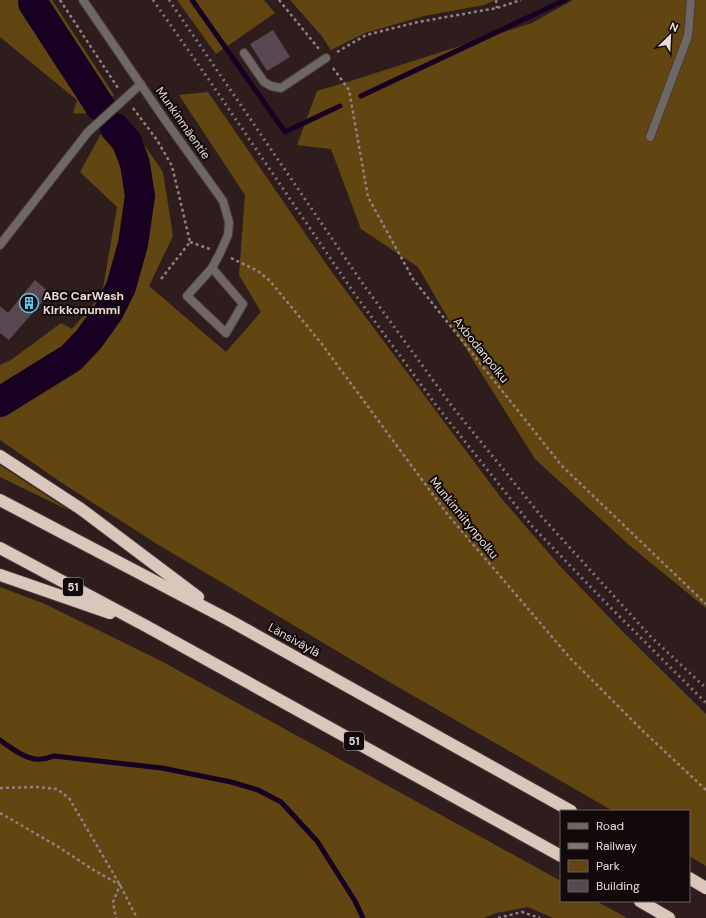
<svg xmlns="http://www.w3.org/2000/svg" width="706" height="918" font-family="'DM Sans',sans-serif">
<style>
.green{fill:#624611}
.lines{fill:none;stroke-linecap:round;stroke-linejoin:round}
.stream{stroke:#170022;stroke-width:5}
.river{stroke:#170022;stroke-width:30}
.building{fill:#594851}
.service-casing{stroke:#493838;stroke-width:10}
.minor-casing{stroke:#493838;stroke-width:10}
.motorway-casing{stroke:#493838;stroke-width:14}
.path{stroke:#918282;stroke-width:2.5;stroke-dasharray:3 3;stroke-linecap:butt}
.service{stroke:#6f6763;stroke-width:8}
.minor{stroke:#6f6763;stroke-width:8}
.motorway{stroke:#dbc6bc;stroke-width:12}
.rail{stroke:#847475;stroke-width:3;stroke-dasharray:2 4;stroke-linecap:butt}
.labels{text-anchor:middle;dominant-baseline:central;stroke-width:4;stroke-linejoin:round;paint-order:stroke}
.shield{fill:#120a0a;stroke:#a89c9c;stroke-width:1}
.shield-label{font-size:11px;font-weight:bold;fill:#e8dbdb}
.street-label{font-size:12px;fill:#e8dbdb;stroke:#120a0a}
.poi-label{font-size:12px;font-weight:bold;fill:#e8dbdb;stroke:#120a0a;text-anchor:start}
</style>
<rect width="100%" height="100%" fill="#2f1d1e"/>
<g class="green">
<path d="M 0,0 L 52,0 L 114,95 C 100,106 92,116 73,113 L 77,100 L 0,37 Z"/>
<polygon points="177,0 264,0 275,13 216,54"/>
<polygon points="290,0 495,0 484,5 424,16 365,33 331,50 321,35"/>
<polygon points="573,0 706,0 706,608 629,545 535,459 463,344 418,267 361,229 331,149 297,145 317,91 357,79 532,23"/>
<polygon points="208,92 331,271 502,499 559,565 625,634 706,714 706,866 689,856 689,811 613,811 379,676 157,544 62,483 0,440 0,365 11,360 61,323 72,329 102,294 117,207 80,172 103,130 112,135 127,120 163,172 173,236 149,286 226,352 261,312 239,275 245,195 179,95"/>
<polygon points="0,465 70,511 0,477"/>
<polygon points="0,587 45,604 163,662 561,881 561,901 596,901 627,918 553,918 528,907 496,913 484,918 0,918"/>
</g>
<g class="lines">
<g class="stream">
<polyline points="192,0 285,132 340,106"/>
<polyline points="361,96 565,0"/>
<path d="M 0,740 C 11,748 27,761 42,759 C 46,759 50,757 54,756 L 162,768 L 231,782 L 258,790 L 281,802 L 317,841 L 355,901 L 363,918"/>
</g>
<g class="river">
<polyline points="33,3 100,106"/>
<polyline points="0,402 71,358 89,339 109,311 121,287 133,244 140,196 135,164 127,142 115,128"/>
</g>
</g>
<g class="building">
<polygon points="273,30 290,57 267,71 250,44"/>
<polygon points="35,280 50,293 9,340 0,333 0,306 8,313"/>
</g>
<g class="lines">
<defs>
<g id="service">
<polyline points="244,53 264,82 271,86 281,88 326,58"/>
<polyline points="0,245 88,132 141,84"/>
<polygon points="212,268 243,304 226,333 187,296"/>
</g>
<g id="minor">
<polyline points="83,0 165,120 223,201 229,222 228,235 220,253 212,268"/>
<polyline points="650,137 688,36 691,0"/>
</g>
<g id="motorway">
<polyline points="0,456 81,509 198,597"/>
<polyline points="0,500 227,619 571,811"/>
<polyline points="0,548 146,626 561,856"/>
<polyline points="0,575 110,613"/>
<polyline points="689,878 706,888"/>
<polyline points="640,901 669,918"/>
</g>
</defs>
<use href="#service" class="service-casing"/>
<use href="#minor" class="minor-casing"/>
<use href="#motorway" class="motorway-casing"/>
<g class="path">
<polyline points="60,0 118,88"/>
<polyline points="279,0 319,49"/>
<polyline points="496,0 497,8"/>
<polyline points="337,52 366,35 418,22 497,8 521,0"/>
<polyline points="333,68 349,90 368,197 413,279 562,466 706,604"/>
<polyline points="133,108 157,140 172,166 190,242 161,279"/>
<polyline points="190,242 210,249"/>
<polyline points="231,258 258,271 270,281 321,343 448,515 524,604 570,658 644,732 706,790"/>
<polyline points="0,788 36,787 57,789 69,798 120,885 137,918"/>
<polyline points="0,813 57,846 92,869 120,885 113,902 116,918"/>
<polyline points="498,918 522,912 540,918"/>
</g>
<use href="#service" class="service"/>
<use href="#minor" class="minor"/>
<use href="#motorway" class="motorway"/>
<g class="rail">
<polyline points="153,0 207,77 354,293 436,405 532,526 606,603 706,703"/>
<polyline points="169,0 363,284 451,405 542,517 651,637 706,688"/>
</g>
</g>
<defs>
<symbol id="building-ring" viewBox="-11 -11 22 22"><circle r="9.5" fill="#120a0a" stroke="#5bc7e7" stroke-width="1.5"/><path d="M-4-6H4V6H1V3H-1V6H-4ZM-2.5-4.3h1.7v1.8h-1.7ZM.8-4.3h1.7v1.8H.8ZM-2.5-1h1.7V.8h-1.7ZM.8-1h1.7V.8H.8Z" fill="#5bc7e7"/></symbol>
</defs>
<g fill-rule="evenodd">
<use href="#building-ring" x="18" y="292" width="22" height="22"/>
</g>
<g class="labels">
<g class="shield">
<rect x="63" y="578" width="20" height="18" rx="3"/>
<rect x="344" y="732" width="20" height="18" rx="3"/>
</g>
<g class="shield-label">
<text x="73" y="587">51</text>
<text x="354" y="741">51</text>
</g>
<g class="street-label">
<text transform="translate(183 123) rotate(55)">Munkinmäentie</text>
<text transform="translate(481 350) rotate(51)">Axbodanpolku</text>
<text transform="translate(464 518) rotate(51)">Munkinniitynpolku</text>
<text transform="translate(294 640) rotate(29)">Länsiväylä</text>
</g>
<g class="poi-label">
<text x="43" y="296">ABC CarWash<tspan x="43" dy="14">Kirkkonummi</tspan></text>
</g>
</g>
<rect x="560" y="810" width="130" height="92" fill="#120a0a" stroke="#685e5e"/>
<rect x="568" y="823" width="20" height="6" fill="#6f6763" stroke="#685e5e"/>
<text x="596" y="830" font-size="12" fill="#e8dbdb">Road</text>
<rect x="568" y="843" width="20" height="6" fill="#847475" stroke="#685e5e"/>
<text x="596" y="850" font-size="12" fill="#e8dbdb">Railway</text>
<rect x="568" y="860" width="20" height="12" fill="#624611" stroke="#685e5e"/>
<text x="596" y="870" font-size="12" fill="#e8dbdb">Park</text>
<rect x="568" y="880" width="20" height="12" fill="#594851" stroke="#685e5e"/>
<text x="596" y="890" font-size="12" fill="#e8dbdb">Building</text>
<g transform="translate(670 36) rotate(24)" stroke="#120a0a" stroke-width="3" paint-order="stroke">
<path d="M0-3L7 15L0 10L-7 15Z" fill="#e8dbdb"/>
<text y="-6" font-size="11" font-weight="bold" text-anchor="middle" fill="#e8dbdb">N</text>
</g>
</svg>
